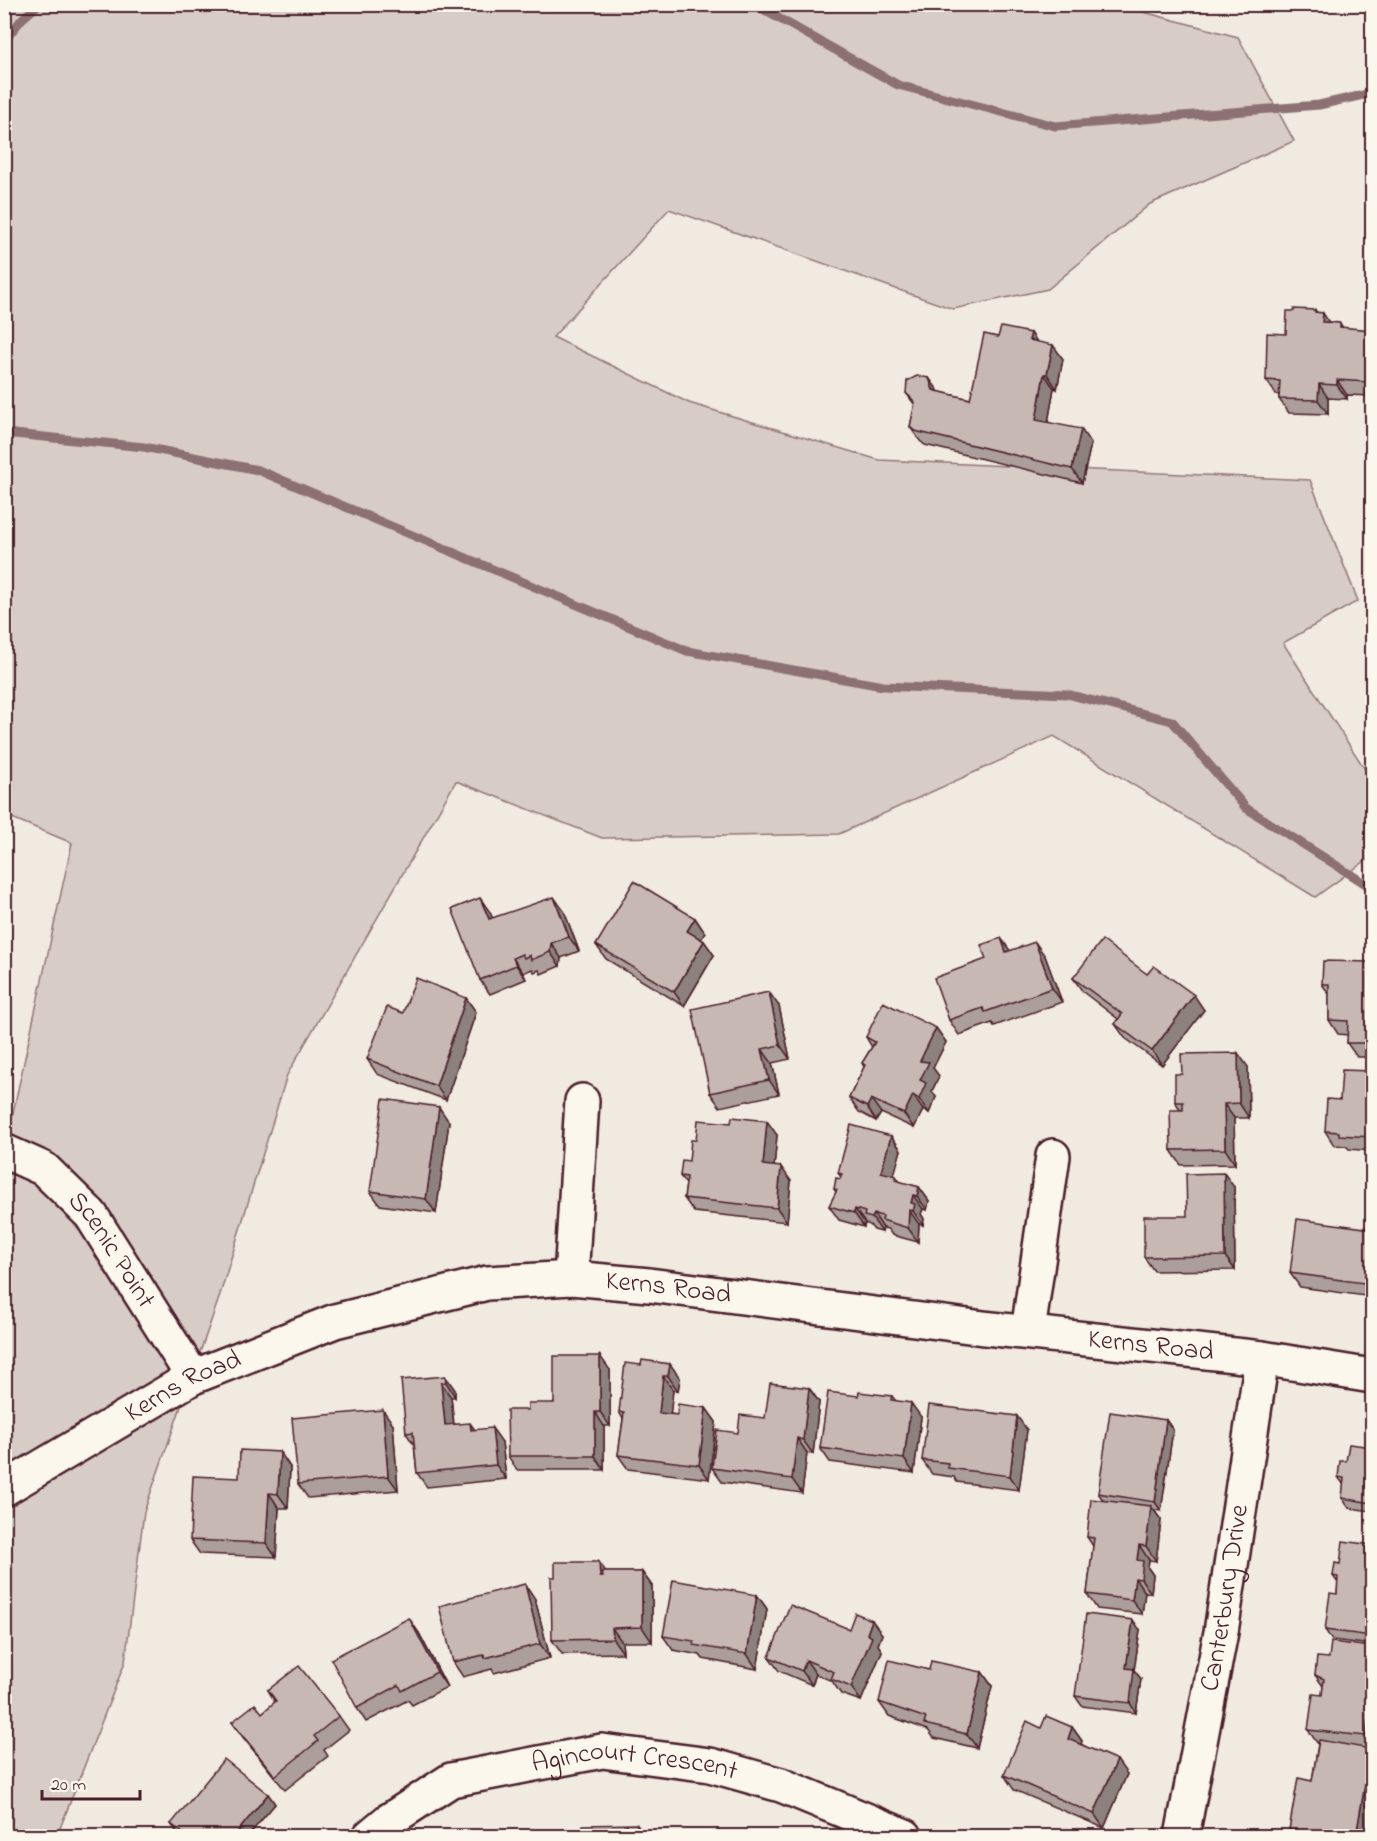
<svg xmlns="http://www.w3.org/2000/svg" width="1377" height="1841" font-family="'Indie Flower',sans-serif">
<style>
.green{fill:#d8ccc6;stroke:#917678;stroke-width:1.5}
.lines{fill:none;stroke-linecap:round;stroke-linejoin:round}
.stream{stroke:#8c6f72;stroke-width:9}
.minor-casing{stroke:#4a1f2b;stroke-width:38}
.minor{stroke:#fbf7ec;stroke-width:33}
.wall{fill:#ac9e9a;stroke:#4a1f2b;stroke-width:1.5}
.shaded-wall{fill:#8c817d;stroke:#4a1f2b;stroke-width:1.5}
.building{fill:#c8b8b3;stroke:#4a1f2b;stroke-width:1.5}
.labels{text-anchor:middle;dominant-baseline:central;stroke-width:4.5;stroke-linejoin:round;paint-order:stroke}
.street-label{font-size:27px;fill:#4a1f2b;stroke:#fbf7ec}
</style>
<rect width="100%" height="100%" fill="#f0eae0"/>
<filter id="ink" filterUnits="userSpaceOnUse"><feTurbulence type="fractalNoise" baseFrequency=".0167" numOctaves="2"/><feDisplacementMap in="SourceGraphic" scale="12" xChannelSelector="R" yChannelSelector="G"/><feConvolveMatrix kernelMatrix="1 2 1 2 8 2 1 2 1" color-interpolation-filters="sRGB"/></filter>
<g filter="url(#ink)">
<polygon class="green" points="1113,4 1238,37 1294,141 1150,204 1048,289 953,309 669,209 553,337 689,403 879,460 1310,480 1358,601 1283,643 1372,780 1372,856 1315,897 1054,736 839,834 602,838 456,781 287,1075 218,1301 144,1512 125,1662 57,1836 5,1836 5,1149 72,843 5,815 5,5"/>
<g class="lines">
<g class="stream">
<polyline points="753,4 898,85 1055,126 1319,105 1372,93"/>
<polyline points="4,41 22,19 39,4"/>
<polyline points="4,433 144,447 258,470 687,651 883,686 1067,694 1172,721 1246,808 1372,888"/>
</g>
<defs>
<g id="minor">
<path id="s1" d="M 4,1151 L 44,1169 L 91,1215 L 193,1377"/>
<polyline points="571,1278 582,1101"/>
<polyline points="1028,1332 1053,1156"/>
<path id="s2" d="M 4,1489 L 193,1377 L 335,1321 L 487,1283 L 571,1278 L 649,1285 L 984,1328 L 1262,1358 L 1372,1376"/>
<path id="s3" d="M 370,1836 L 388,1821 L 451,1780 L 602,1751 L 710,1765 L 781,1785 L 905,1836"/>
<path id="s4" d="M 1182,1836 L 1221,1632 L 1262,1358"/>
</g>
</defs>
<use href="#minor" class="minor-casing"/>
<use href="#minor" class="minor"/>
</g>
<g class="wall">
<polygon points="1315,310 1317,313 1329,322 1340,323 1343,328 1371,330 1372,318 1372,396 1347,395 1347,399 1328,398 1328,414 1289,413 1279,399 1279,395 1276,394 1266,380 1286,334 1294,311"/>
<polygon points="1031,333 1037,342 1063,359 1057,389 1054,388 1048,422 1091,444 1082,483 925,445 920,441 910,427 915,405 906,393 929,378 939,392 970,399 998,337"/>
<polygon points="564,911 579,951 561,958 560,966 541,974 539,970 534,972 532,969 523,973 526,979 490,994 480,980 490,912 492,918"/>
<polygon points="695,918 705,933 701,939 704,941 714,955 684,1006 606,959 596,945"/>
<polygon points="1010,951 1045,956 1062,1002 994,1026 992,1023 959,1035 949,1020"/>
<polygon points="1372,962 1372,1057 1357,1057 1347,1043 1348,1035 1338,1034 1329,1020 1329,994 1322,984"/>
<polygon points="1147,974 1204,1010 1162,1065 1125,1038 1115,1024 1118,1019 1083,992 1073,978"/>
<polygon points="466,998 476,1012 446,1100 377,1074 367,1059"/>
<polygon points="779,1006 790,1059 772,1063 779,1094 720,1107 710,1093"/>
<polygon points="936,1028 946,1042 933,1068 939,1076 932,1091 936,1097 929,1113 923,1110 914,1128 881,1113 876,1121 859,1112 849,1098 864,1067 862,1063 872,1047 866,1037"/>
<polygon points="1248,1067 1249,1118 1234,1118 1235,1164 1181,1165 1171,1150 1181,1110 1175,1102 1182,1074"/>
<polygon points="1372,1071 1372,1151 1349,1149 1346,1146 1334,1145 1325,1131 1340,1100"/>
<polygon points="449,1122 436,1213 380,1205 370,1191"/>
<polygon points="777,1135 774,1166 791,1181 787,1222 694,1212 684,1198 686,1184 680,1176 689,1161"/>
<polygon points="891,1136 901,1150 893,1175 896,1176 900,1182 919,1187 929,1201 927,1210 923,1209 921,1214 924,1219 923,1225 919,1224 918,1242 892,1235 888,1229 883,1228 882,1232 874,1230 870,1225 865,1223 864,1227 839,1220 829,1206 836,1192 834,1189 841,1177 838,1173"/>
<polygon points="1234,1187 1235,1270 1154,1271 1144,1257"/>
<polygon points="1372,1229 1372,1297 1300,1287 1290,1273"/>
<polygon points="641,1365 680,1378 678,1391 673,1390 670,1414 677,1415 706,1408 716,1422 709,1479 628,1469 618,1455 623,1419 619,1412"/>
<polygon points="610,1370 610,1426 604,1426 604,1470 517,1470 508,1456 528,1410 554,1403"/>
<polygon points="445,1376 455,1390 455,1397 451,1397 454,1424 475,1430 502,1442 506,1479 427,1487 417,1473 414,1445 406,1433"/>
<polygon points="809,1388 819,1402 813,1454 807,1453 802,1493 722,1482 712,1468 738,1433 765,1418"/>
<polygon points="858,1396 892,1396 895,1400 921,1417 914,1473 830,1462 820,1448"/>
<polygon points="1166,1420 1173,1430 1161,1511 1154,1510 1161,1520 1156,1561 1149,1560 1148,1568 1153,1575 1151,1593 1145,1592 1142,1614 1097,1609 1087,1594 1093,1546 1087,1537 1103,1500 1098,1493"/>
<polygon points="393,1424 398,1490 308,1498 298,1484"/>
<polygon points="1027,1430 1019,1490 957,1482 954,1477 932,1474 922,1460"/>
<polygon points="1372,1447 1372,1511 1349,1508 1342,1498 1344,1485 1338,1477 1346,1461"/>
<polygon points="290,1467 288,1508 279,1508 276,1557 200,1554 190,1540 239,1478"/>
<polygon points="1372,1545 1372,1645 1332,1640 1325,1630 1337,1594 1338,1583 1333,1576 1340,1564"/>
<polygon points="607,1572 642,1572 652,1586 652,1642 622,1642 623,1653 562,1654 552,1640"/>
<polygon points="525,1584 535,1599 550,1658 494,1673 492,1669 463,1677 453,1662"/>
<polygon points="757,1595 767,1609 757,1669 703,1659 700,1655 673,1650 663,1636"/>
<polygon points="849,1629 882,1634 878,1645 882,1651 861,1701 841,1694 832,1681 816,1674 812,1685 779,1671 769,1657"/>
<polygon points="1140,1630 1134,1670 1141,1679 1136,1713 1082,1706 1075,1696"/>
<polygon points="419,1633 447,1687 412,1705 408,1700 366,1722 357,1708"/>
<polygon points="1372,1647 1372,1812 1369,1836 1294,1836 1289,1830 1312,1781 1318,1744 1308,1730 1322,1695 1323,1686 1315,1675 1329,1658"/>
<polygon points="929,1670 982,1672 992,1686 977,1748 934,1738 928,1730 889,1716 879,1702"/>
<polygon points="268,1690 339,1716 349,1730 324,1750 328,1756 285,1790 242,1736 232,1722 262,1713 275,1702"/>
<polygon points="1072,1727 1082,1741 1081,1744 1127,1774 1104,1828 1014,1790 1004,1775 1041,1728"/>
<polygon points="268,1794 275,1804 248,1836 182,1836 178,1834 171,1824"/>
</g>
<g class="shaded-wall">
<polygon points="1315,310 1322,320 1323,313 1332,327 1332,336 1315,312"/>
<polygon points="1031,333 1041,348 1029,340"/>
<polygon points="1053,345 1063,359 1057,389 1047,374"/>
<polygon points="1044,374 1054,388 1046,434 1036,420"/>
<polygon points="929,378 939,392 933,390"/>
<polygon points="1337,380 1347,395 1347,399 1337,385"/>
<polygon points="1319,384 1328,398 1328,414 1318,400"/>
<polygon points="1081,429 1091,444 1082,483 1072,469"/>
<polygon points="554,897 564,911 579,951 569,937"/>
<polygon points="480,898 490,912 499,934 489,919"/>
<polygon points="695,918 705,933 697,945 687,931"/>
<polygon points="1001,938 1011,952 1006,952"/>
<polygon points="704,941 714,955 684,1006 674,992"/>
<polygon points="1035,942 1045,956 1062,1002 1052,988"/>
<polygon points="551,943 561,958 560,966 550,952"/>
<polygon points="513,958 523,973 526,979 516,965"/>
<polygon points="769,992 779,1006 790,1059 780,1045"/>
<polygon points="1194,995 1204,1010 1162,1065 1152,1051"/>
<polygon points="466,998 476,1012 446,1100 436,1086"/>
<polygon points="936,1028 946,1042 933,1068 939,1076 932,1091 936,1097 929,1113 919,1099 920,1061"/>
<polygon points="762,1049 772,1063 779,1094 769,1080"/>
<polygon points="1238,1053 1248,1067 1249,1118 1239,1103"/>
<polygon points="913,1095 923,1110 914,1128 904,1114"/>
<polygon points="871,1099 881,1113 876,1121 867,1107"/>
<polygon points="1224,1104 1234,1118 1235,1164 1225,1149"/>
<polygon points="439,1107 449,1122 436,1213 426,1199"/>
<polygon points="767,1121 777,1135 773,1179 763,1165"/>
<polygon points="891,1136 901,1150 891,1186 881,1172"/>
<polygon points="781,1167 791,1181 787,1222 777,1208"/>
<polygon points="1224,1173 1234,1187 1235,1270 1225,1256"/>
<polygon points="919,1187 929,1201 927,1210 917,1196"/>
<polygon points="913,1195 923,1209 921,1214 924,1219 923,1225 913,1211 911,1203"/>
<polygon points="855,1209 865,1223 864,1227 854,1213"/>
<polygon points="909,1210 919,1224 918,1242 908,1228"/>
<polygon points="874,1214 883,1228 882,1232 872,1218"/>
<polygon points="600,1356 610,1370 610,1426 600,1412"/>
<polygon points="670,1364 680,1378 678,1391 668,1376"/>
<polygon points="445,1376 455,1390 455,1397 446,1382"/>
<polygon points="663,1376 673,1390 669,1427 659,1413"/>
<polygon points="441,1383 451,1397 455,1439 445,1425"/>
<polygon points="809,1388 819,1402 813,1454 803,1440"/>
<polygon points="911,1403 921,1417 914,1473 904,1459"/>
<polygon points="706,1408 716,1422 709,1479 699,1465"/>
<polygon points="383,1410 393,1424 398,1490 388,1476"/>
<polygon points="595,1412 604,1426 604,1470 595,1456"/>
<polygon points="1017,1416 1027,1430 1019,1490 1010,1476"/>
<polygon points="1166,1420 1173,1430 1161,1511 1155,1502"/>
<polygon points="470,1423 480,1437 471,1430"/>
<polygon points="492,1428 502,1442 506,1479 496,1465"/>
<polygon points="797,1438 807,1453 802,1493 792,1479"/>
<polygon points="280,1452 290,1467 288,1508 278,1494"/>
<polygon points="269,1493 279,1508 276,1557 266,1543"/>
<polygon points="1151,1506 1161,1520 1156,1561 1146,1546"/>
<polygon points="1139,1545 1149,1560 1148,1568 1153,1575 1151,1593 1141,1579 1137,1560"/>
<polygon points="599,1562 609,1576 600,1577"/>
<polygon points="642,1572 652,1586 652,1642 642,1627"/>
<polygon points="1135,1578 1145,1592 1142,1614 1132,1600"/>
<polygon points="525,1584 535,1599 550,1658 540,1644"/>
<polygon points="757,1595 767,1609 757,1669 747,1654"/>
<polygon points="409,1618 419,1633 447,1687 437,1672"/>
<polygon points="872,1620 882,1634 878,1645 882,1651 861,1701 851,1687 867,1634"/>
<polygon points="1133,1620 1140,1630 1134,1670 1141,1679 1136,1713 1130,1703 1126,1668"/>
<polygon points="612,1628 622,1642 623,1653 613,1639"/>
<polygon points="806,1660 816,1674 812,1685 802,1671"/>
<polygon points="982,1672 992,1686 977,1748 967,1734"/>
<polygon points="1372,1680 1372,1745 1366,1736"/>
<polygon points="1072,1727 1082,1741 1078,1753 1068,1739"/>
<polygon points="1371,1749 1372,1751 1372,1812 1369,1836 1356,1836"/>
<polygon points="1117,1760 1127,1774 1104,1828 1094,1814"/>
<polygon points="268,1794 275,1804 248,1836 234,1836"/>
<polygon points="637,1824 646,1836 637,1835"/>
</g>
<g class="building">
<polygon points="1294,309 1315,310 1315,312 1323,313 1322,322 1340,323 1340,327 1371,330 1372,318 1372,387 1366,387 1367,382 1337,380 1337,385 1319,384 1318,400 1279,399 1280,381 1266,380 1267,333 1286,334 1287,311 1294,311"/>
<polygon points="1001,327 1031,333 1029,340 1053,345 1047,374 1044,374 1036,420 1081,429 1072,469 915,431 910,427 915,402 906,393 907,381 917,376 929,378 933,390 970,399 984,334 998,337"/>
<polygon points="634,881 695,918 687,931 704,941 674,992 596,945"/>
<polygon points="554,897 569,937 551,943 550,952 531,960 530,955 524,958 522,954 513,958 516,965 480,980 452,909 480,898 489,919"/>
<polygon points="1001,938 1006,952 1035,942 1052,988 985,1012 983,1008 949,1020 934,978 986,959 981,945"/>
<polygon points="1102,940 1147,974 1154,966 1194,995 1152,1051 1115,1024 1122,1014 1073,978"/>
<polygon points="1323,961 1372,962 1372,1043 1347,1043 1348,1021 1329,1020 1329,984 1322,984"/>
<polygon points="416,978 466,998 436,1086 367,1059 387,1007 403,1013"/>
<polygon points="769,992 780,1045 762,1049 769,1080 710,1093 692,1009"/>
<polygon points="883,1002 936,1028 920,1061 929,1062 920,1080 926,1083 919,1099 913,1095 904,1114 871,1099 867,1107 849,1098 865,1065 862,1063 875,1042 866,1037"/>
<polygon points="1238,1053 1239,1103 1224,1104 1225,1149 1171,1150 1170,1110 1183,1110 1183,1102 1175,1102 1175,1074 1182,1074 1181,1054"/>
<polygon points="1342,1070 1372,1071 1372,1137 1339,1135 1339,1132 1325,1131 1327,1099 1340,1100"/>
<polygon points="383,1099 439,1107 426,1199 370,1191"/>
<polygon points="732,1117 767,1121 763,1165 781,1167 777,1208 684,1198 687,1177 680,1176 682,1160 689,1161 691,1140 696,1140 698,1120 731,1123"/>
<polygon points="851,1125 891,1136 881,1172 896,1176 895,1180 919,1187 917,1196 913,1195 911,1203 915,1204 913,1211 909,1210 908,1228 882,1220 883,1216 874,1214 872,1218 864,1216 865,1212 855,1209 854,1213 829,1206 837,1190 834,1189 836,1178 840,1179 842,1174 838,1173"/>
<polygon points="1224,1173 1225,1256 1144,1257 1144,1216 1187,1216 1186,1174"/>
<polygon points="1297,1219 1372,1229 1372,1276 1371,1284 1290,1273"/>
<polygon points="554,1356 600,1356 600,1412 595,1412 595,1456 508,1456 507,1410 528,1410 528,1403 554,1403"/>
<polygon points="642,1360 670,1364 668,1376 663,1376 659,1413 677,1415 678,1404 706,1408 699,1465 618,1455 624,1413 619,1412 625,1363 641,1365"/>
<polygon points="445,1376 446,1382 441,1383 445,1425 470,1423 471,1430 492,1428 496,1465 417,1473 413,1432 406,1433 401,1380"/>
<polygon points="770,1383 809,1388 803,1440 797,1438 792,1479 712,1468 717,1430 738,1433 740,1415 765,1418"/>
<polygon points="828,1392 858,1396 859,1392 892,1396 891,1400 911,1403 904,1459 820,1448"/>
<polygon points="929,1405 1017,1416 1010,1476 948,1468 948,1463 922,1460"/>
<polygon points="383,1410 388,1476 298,1484 292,1418"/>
<polygon points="1110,1412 1166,1420 1155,1502 1098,1493"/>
<polygon points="1349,1444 1372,1447 1372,1503 1342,1498 1344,1478 1338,1477 1340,1461 1346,1461"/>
<polygon points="240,1450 280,1452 278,1494 269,1493 266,1543 190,1540 193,1476 239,1478"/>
<polygon points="1091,1499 1151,1506 1146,1546 1139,1545 1137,1560 1143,1561 1141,1579 1135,1578 1132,1600 1087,1594 1094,1538 1087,1537"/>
<polygon points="1343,1541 1372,1545 1372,1636 1325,1630 1330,1593 1337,1594 1338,1577 1333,1576 1335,1563 1340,1564"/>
<polygon points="555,1562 599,1562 600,1577 603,1577 602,1572 642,1572 642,1627 612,1628 613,1639 552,1640 551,1577 555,1577"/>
<polygon points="673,1580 757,1595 747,1654 693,1645 694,1641 663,1636"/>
<polygon points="525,1584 540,1644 485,1658 484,1655 453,1662 439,1606"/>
<polygon points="790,1605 849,1629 855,1613 872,1620 867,1634 872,1637 851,1687 831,1679 834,1672 806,1660 802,1671 769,1657"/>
<polygon points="1086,1614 1133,1620 1126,1668 1134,1669 1130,1703 1075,1696"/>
<polygon points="409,1618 437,1672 402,1691 399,1685 357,1708 331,1659"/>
<polygon points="1331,1642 1372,1647 1372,1680 1366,1736 1308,1730 1313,1694 1322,1695 1324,1679 1315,1675 1317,1657 1329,1658"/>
<polygon points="889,1660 929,1670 931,1661 982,1672 967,1734 924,1724 926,1718 879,1702"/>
<polygon points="299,1666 339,1716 314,1736 318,1741 275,1776 232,1722 255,1704 262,1713 276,1701 268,1690"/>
<polygon points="1046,1716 1072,1727 1068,1739 1117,1760 1094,1814 1004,1775 1027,1721 1041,1728"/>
<polygon points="1319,1740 1371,1749 1356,1836 1326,1836 1289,1830 1298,1778 1312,1781"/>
<polygon points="224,1759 268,1794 234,1836 187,1836 171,1824"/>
<polygon points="637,1824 637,1835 667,1834 667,1836 583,1836 583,1825"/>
<polygon points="545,1832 548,1836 538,1836"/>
</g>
</g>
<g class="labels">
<g class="street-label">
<text stroke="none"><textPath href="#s1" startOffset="150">Scenic Point</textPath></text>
<text stroke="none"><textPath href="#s2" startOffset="711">Kerns Road</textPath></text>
<text stroke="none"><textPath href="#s2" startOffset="1197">Kerns Road</textPath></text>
<text stroke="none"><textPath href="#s2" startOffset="207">Kerns Road</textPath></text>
<text stroke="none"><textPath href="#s4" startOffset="242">Canterbury Drive</textPath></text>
<text stroke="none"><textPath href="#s3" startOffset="285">Agincourt Crescent</textPath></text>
</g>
</g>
<rect width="1377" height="1841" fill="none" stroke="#fbf7ec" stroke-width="24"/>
<rect x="12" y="12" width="1353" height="1817" fill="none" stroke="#4a1f2b" stroke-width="2" filter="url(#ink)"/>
<path d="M42 1790v9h98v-9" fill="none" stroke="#4a1f2b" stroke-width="3"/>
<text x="51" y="1790" font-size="18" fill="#4a1f2b" stroke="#fbf7ec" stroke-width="4.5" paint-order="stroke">20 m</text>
</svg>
